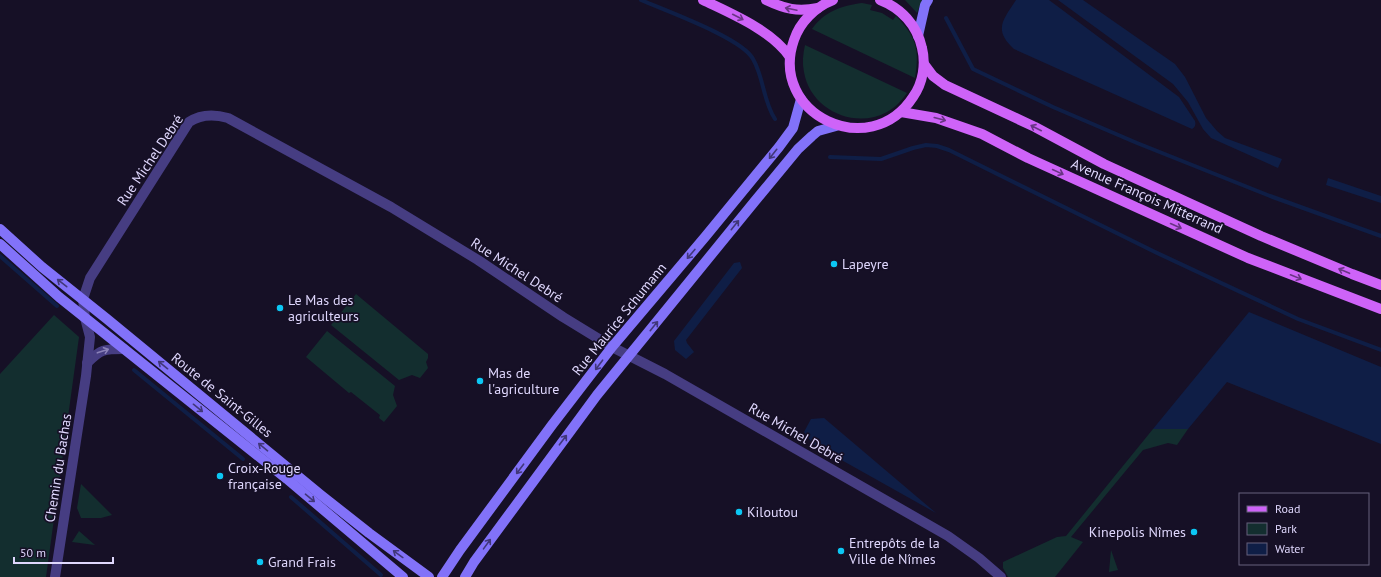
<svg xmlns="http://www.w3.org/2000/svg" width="1381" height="577" font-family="'PT Sans',sans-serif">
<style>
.green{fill:#132e2f}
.water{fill:#0f1e46}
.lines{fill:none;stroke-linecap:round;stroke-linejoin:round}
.stream{stroke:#0f1e46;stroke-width:4}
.street{stroke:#463d82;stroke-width:10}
.secondary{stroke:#8272f9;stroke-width:10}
.primary{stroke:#ce63f8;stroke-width:10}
.oneway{stroke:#693584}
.oneway2{stroke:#41377a}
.oneway3{stroke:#8b82b9}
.poi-dot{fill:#0cc7f4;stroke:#161026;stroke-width:1.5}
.labels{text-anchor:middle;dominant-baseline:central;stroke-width:3.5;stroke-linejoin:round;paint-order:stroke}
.street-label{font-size:14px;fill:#dfd7fd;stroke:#161026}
.poi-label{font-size:14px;fill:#dfd7fd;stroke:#161026;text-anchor:start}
</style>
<rect width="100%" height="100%" fill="#161026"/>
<g class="green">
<polygon points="904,0 922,0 917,13 905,0"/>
<path d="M 862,3 L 872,5 L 870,10 L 882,13 L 893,20 L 896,16 C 916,37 920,49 915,78 L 812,29 C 825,11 841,6 862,3 Z"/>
<path d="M 805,45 L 907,93 C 901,101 896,107 887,112 C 854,130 810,109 804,72 C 802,63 803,54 805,45 Z"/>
<polygon points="356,294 428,354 428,358 426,362 428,368 420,378 412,375 399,380 331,325"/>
<polygon points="54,315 79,337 46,577 0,577 0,374"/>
<polygon points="327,331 395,386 393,395 397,406 384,422 379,418 380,415 351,392 349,393 306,357"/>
<polygon points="1153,429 1188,429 1177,445 1168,443 1143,450 1071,537 1083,542 1055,577 1008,577 1003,568 1003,562 1057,537 1066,536"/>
<polygon points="81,484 112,515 101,518 81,518 77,508"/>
<polygon points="79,531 95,545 72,542"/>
<polygon points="1111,550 1118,570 1109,572"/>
</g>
<g class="water">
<path d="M 1016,0 L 1049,0 L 1179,97 L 1195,121 C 1196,125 1195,127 1192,129 L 1014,49 C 993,30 1003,20 1016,0 Z"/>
<polygon points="1058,0 1083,0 1175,64 1185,77 1206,118 1217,131 1225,138 1282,159 1278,168 1211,138 1203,129 1188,102 1173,84"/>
<polygon points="1328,178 1381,196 1381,203 1326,185"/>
<polygon points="740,262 742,268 686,340 687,343 694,352 686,359 675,350 674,341 734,263"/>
<polygon points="1249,312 1381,367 1381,444 1227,382 1188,429 1153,429"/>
<polygon points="824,418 936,513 813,444 804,432 811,419"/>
</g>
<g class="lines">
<g class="stream">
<path d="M 641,0 C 666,11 742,38 753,59 C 764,78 763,101 775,119"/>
<polyline points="946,18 973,69 1053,107 1137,143 1270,196 1381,236"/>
<polyline points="830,157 881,159 913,148 926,145 937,146 949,150 1155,252 1298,319 1381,350"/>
<polyline points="0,256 57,306"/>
<polyline points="134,370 243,459"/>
<polyline points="291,497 381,575"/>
</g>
<g class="street">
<path d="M 87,363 C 101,349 104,349 124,349"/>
<path d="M 55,577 L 86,376 L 90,337 L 85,318 L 83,299 L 90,278 L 189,122 C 201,114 214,114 228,118 L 391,207 L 478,260 L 563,317 L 612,347 L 665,374 L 948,536 L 979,558 L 1001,577"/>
</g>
<g class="secondary">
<polyline points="918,36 925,5 928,0"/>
<polyline points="0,229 42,267 107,319 321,495 369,533 429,577"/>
<polyline points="0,244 59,297 287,479 403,577"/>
<polyline points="442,577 460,550 552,425 612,347 705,237 779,147 793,128 801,99"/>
<polyline points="465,577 474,562 597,395 755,201 798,149 812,136 818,131 836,126"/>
</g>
<g class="primary">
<path d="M 703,0 C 732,14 771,30 790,57"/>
<path d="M 766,0 C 785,9 797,12 818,8"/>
<path d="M 833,0 C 815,7 800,22 794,40 C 768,114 870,163 913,97 C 923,83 926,64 922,48 C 917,25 901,8 880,0"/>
<polyline points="924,64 933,76 945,85 1035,127 1104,164 1261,236 1352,274 1381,285"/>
<polyline points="901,112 936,118 982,134 1028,158 1248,258 1381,309"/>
</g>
</g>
<defs><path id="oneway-shaft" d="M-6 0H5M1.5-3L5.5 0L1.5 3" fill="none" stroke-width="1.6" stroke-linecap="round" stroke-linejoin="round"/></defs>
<g class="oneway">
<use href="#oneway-shaft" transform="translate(791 9) rotate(-168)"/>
<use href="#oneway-shaft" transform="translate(738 17) rotate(27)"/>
<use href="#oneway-shaft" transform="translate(940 119) rotate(15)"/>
<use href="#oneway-shaft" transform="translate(1036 128) rotate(-153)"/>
<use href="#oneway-shaft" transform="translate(1058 172) rotate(25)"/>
<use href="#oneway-shaft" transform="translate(1176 226) rotate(24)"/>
<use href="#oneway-shaft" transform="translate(1344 271) rotate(-157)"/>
<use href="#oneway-shaft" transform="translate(1296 277) rotate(22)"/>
</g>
<g class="oneway2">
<use href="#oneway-shaft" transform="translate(773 154) rotate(129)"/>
<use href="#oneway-shaft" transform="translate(735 225) rotate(-51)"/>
<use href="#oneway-shaft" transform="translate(691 254) rotate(130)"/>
<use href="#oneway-shaft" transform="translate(62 283) rotate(-142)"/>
<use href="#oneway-shaft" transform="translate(654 326) rotate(-51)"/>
<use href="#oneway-shaft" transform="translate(163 365) rotate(-141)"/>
<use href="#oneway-shaft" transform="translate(599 365) rotate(127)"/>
<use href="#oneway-shaft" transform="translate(198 408) rotate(39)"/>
<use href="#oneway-shaft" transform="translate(563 440) rotate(-53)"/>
<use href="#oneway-shaft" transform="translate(263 447) rotate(-140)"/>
<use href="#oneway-shaft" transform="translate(520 469) rotate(127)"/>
<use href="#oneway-shaft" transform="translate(310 498) rotate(40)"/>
<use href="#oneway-shaft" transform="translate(487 544) rotate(-54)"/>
<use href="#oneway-shaft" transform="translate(398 554) rotate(-144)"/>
</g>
<use class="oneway3" href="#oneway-shaft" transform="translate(103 351) rotate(-18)"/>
<g class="poi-dot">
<circle cx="834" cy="264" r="4"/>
<circle cx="280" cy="308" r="4"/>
<circle cx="480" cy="381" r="4"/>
<circle cx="220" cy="476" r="4"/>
<circle cx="739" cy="512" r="4"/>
<circle cx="1194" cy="532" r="4"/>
<circle cx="841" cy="551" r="4"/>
<circle cx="260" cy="562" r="4"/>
</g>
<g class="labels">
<g class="street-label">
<text transform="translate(150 160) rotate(-56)">Rue Michel Debré</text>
<text transform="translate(1147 196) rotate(24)">Avenue François Mitterrand</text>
<text transform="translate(517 270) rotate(33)">Rue Michel Debré</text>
<text transform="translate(619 319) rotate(-51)">Rue Maurice Schumann</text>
<text transform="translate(222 395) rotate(39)">Route de Saint-Gilles</text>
<text transform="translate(796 433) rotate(30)">Rue Michel Debré</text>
<text transform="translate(58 468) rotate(-81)">Chemin du Bachas</text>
</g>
<g class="poi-label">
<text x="842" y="264">Lapeyre</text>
<text x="288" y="300">Le Mas des<tspan x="288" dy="16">agriculteurs</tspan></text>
<text x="488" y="373">Mas de<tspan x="488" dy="16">l'agriculture</tspan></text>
<text x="228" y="468">Croix-Rouge<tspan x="228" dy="16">française</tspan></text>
<text x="747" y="512">Kiloutou</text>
<text x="1186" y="532" text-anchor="end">Kinepolis Nîmes</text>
<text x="849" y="543">Entrepôts de la<tspan x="849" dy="16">Ville de Nîmes</tspan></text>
<text x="268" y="562">Grand Frais</text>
</g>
</g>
<rect x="1239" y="493" width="130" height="72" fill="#161026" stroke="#66607c"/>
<rect x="1247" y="506" width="20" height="6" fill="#ce63f8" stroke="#66607c"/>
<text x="1275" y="513" font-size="12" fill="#dfd7fd">Road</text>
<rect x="1247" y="523" width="20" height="12" fill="#132e2f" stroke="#66607c"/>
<text x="1275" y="533" font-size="12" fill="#dfd7fd">Park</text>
<rect x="1247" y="543" width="20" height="12" fill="#0f1e46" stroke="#66607c"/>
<text x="1275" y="553" font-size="12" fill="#dfd7fd">Water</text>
<path d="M14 557v6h99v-6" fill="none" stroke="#dfd7fd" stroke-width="2"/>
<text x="20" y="557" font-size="12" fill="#dfd7fd" stroke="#161026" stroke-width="3" paint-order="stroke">50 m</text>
</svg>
